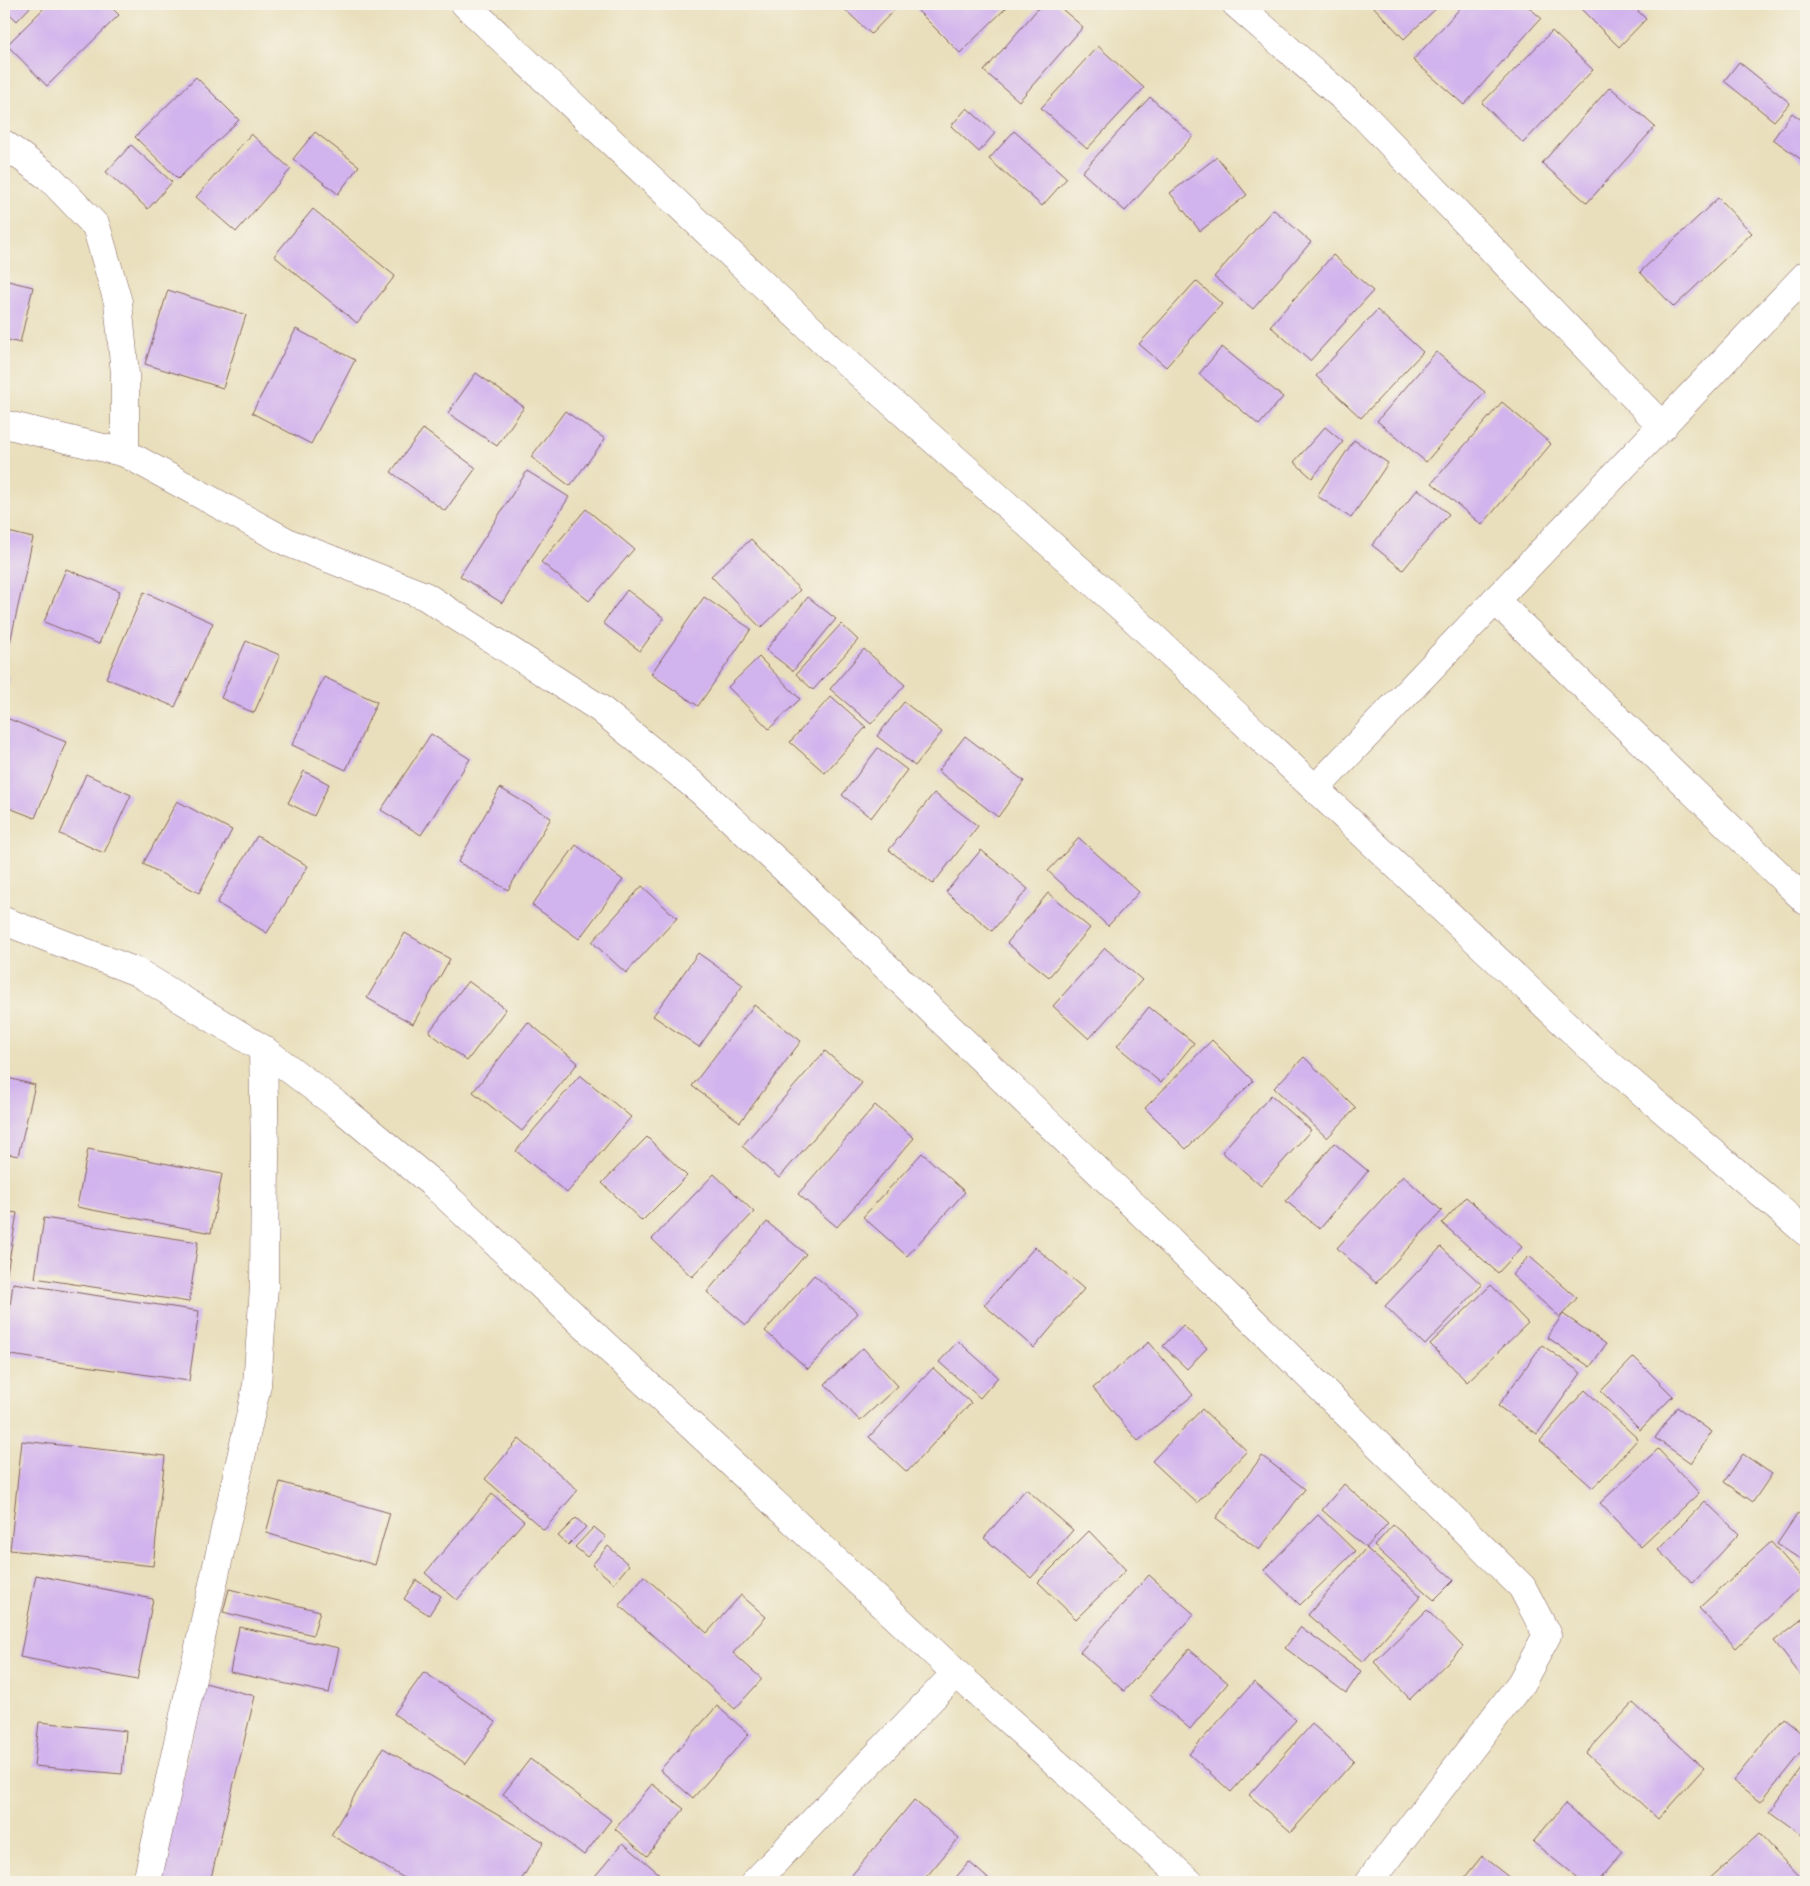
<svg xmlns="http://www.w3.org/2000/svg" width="1810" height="1886" font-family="'Libre Caslon Text',serif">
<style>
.building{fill:#d1b3ed}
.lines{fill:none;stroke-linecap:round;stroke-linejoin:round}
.minor-casing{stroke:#82625e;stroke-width:29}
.minor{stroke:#fff;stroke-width:28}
</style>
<rect width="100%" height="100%" fill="#f7f3e8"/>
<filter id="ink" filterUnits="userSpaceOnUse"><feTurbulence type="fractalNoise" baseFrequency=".02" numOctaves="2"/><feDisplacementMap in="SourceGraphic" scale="10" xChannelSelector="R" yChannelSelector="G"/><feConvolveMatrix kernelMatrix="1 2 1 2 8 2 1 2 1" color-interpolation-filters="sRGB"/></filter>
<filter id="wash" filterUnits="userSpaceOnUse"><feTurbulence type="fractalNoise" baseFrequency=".0096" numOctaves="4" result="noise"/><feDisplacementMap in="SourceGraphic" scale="20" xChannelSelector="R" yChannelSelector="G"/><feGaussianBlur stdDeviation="1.12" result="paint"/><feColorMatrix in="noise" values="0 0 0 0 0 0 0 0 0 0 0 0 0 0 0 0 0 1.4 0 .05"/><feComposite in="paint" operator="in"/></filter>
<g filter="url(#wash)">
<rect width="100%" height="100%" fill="#e9dfbc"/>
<g id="blocks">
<g class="building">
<polygon points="4,4 33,4 17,21 4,8"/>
<polygon points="48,4 108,4 119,15 47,86 7,45"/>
<polygon points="839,4 900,4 871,34"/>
<polygon points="911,4 1010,4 960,53"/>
<polygon points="1042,4 1056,4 1083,27 1019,101 984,71"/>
<polygon points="1371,4 1441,4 1404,39"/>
<polygon points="1464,4 1525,4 1541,18 1464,105 1413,60"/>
<polygon points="1580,4 1631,4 1646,19 1619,47 1578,6"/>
<polygon points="1552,31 1593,70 1523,143 1482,103"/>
<polygon points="1098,46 1144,88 1087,149 1041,108"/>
<polygon points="1739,62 1790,103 1774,121 1724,81"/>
<polygon points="196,77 239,120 178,179 135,137"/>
<polygon points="1610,87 1655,127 1587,203 1542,163"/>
<polygon points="1150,97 1193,136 1125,211 1082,172"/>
<polygon points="967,108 995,133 979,152 951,126"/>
<polygon points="1792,113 1806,123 1806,163 1773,139"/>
<polygon points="1014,131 1067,178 1042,206 989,159"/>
<polygon points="315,132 359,166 338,194 293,159"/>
<polygon points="251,134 291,169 236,232 196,197"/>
<polygon points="131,145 172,182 148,209 106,172"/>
<polygon points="1217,157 1247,195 1200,231 1170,193"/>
<polygon points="1718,198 1752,233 1674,307 1640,272"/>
<polygon points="313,209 395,276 357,323 274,256"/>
<polygon points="1273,209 1311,242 1253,309 1214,277"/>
<polygon points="1333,255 1373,291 1310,361 1270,326"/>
<polygon points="4,280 33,287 20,343 4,339"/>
<polygon points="1196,281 1222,304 1166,367 1139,344"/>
<polygon points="168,290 246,315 223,388 145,364"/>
<polygon points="1377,310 1423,352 1361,418 1316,376"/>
<polygon points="296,329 355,360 311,444 252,413"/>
<polygon points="1222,347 1283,397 1259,425 1199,374"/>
<polygon points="1436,352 1485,392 1426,462 1377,421"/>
<polygon points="476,373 524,407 497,446 448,413"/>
<polygon points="1502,402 1551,444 1482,525 1432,483"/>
<polygon points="565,411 605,439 570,486 531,457"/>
<polygon points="1325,427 1343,442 1312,478 1294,462"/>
<polygon points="423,429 476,468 445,511 391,472"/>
<polygon points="1354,440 1388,463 1351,518 1317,496"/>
<polygon points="527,471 569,497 502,603 460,576"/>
<polygon points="1418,489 1449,514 1403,570 1372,545"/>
<polygon points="586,509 634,549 589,601 541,562"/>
<polygon points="4,531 33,538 10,643 4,642"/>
<polygon points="751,539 800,590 761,628 711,576"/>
<polygon points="66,569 120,591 99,644 44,622"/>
<polygon points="627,590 664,618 640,651 603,623"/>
<polygon points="144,592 213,623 175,707 106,678"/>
<polygon points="704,597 751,629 698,706 651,674"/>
<polygon points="808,597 836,619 793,671 766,650"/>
<polygon points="841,624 858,640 813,690 796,674"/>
<polygon points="246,641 280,655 254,713 221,698"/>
<polygon points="864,649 905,685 871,724 830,689"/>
<polygon points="759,657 800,699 769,729 728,687"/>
<polygon points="4,676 10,678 4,696"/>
<polygon points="324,677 377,702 346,770 292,745"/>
<polygon points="831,696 866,727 825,773 790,742"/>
<polygon points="904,702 942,732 915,766 877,736"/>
<polygon points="4,717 66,742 35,818 4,806"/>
<polygon points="431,734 470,759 421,835 381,810"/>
<polygon points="965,736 1024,781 998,817 938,771"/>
<polygon points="878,748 907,770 871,818 842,795"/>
<polygon points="304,771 329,784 314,816 288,803"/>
<polygon points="86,774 131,795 104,853 60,834"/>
<polygon points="500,788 551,818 508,890 458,862"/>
<polygon points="934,793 978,826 933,884 889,850"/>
<polygon points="177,801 232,830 199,893 143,864"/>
<polygon points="257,836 308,866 267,933 217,903"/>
<polygon points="1079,838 1139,892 1108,926 1048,871"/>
<polygon points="576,845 623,880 579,939 532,905"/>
<polygon points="981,850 1028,889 992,931 946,892"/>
<polygon points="642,886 677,918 626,973 592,942"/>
<polygon points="1048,893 1090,928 1049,977 1007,943"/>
<polygon points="405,933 450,959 413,1024 367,998"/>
<polygon points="1105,948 1142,980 1089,1039 1053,1006"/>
<polygon points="698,953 743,985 699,1047 653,1016"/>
<polygon points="468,981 506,1009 467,1061 429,1032"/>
<polygon points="754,1005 801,1041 740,1122 692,1086"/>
<polygon points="1149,1007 1194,1043 1161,1083 1117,1046"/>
<polygon points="528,1022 578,1063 522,1131 473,1092"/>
<polygon points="1212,1040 1253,1081 1186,1149 1145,1108"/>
<polygon points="825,1051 862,1083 779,1178 742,1146"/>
<polygon points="1304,1057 1356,1108 1327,1138 1274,1088"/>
<polygon points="580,1075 631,1117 567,1193 516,1151"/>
<polygon points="4,1077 35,1085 18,1156 4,1153"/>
<polygon points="1271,1095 1311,1130 1261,1186 1222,1152"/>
<polygon points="875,1105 914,1138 837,1227 798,1194"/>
<polygon points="647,1137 687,1176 642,1221 602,1183"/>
<polygon points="1334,1143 1368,1171 1320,1229 1286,1201"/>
<polygon points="88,1149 222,1174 211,1233 77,1207"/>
<polygon points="922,1153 965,1192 907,1256 863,1217"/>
<polygon points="714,1174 754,1212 692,1277 652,1239"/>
<polygon points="1403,1176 1442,1211 1376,1283 1337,1248"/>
<polygon points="1466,1197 1522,1247 1498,1273 1442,1223"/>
<polygon points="4,1211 17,1213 6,1279 4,1278"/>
<polygon points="44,1218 198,1242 189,1302 35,1278"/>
<polygon points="767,1222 806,1254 746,1325 707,1292"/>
<polygon points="1035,1247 1084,1289 1034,1348 984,1305"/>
<polygon points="1441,1247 1482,1285 1425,1345 1385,1306"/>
<polygon points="1529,1256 1577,1298 1560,1317 1512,1275"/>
<polygon points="814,1275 858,1313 808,1369 765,1331"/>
<polygon points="13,1283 199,1311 189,1381 4,1354"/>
<polygon points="1491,1285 1528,1323 1467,1382 1430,1344"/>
<polygon points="1563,1314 1606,1344 1590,1367 1547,1337"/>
<polygon points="1183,1325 1207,1348 1187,1369 1163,1346"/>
<polygon points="958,1341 998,1377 980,1398 939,1362"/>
<polygon points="1149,1342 1193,1395 1138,1441 1093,1388"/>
<polygon points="1542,1345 1581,1373 1537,1434 1498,1406"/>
<polygon points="863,1348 898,1386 860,1421 825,1384"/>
<polygon points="1634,1357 1673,1396 1640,1430 1601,1391"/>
<polygon points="933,1368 971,1403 907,1472 869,1437"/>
<polygon points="1585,1390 1638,1439 1593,1488 1540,1441"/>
<polygon points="1677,1407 1712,1432 1691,1463 1655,1438"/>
<polygon points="1202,1409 1247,1451 1197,1503 1152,1461"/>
<polygon points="519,1439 578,1490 544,1530 485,1479"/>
<polygon points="22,1441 165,1456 153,1566 10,1550"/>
<polygon points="1658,1449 1699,1493 1641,1547 1600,1503"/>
<polygon points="1743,1454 1772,1474 1753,1502 1724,1482"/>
<polygon points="1262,1456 1305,1489 1259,1550 1216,1518"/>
<polygon points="280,1482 390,1513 375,1565 266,1533"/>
<polygon points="1344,1484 1388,1523 1366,1548 1322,1510"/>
<polygon points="1026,1489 1073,1530 1031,1578 984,1538"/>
<polygon points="492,1494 524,1521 457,1600 425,1573"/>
<polygon points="1705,1501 1739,1534 1693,1583 1658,1550"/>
<polygon points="1798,1513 1806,1518 1806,1563 1777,1544"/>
<polygon points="1318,1515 1355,1551 1300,1605 1264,1570"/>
<polygon points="576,1518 586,1527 568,1545 558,1536"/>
<polygon points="1393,1525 1454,1580 1434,1600 1374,1546"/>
<polygon points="594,1527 606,1537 587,1557 575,1547"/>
<polygon points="1089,1531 1126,1570 1076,1619 1038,1582"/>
<polygon points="1771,1542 1806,1582 1736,1648 1699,1608"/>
<polygon points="608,1546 629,1565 614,1583 592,1565"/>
<polygon points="1366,1548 1421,1596 1363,1662 1308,1615"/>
<polygon points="36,1575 153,1599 137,1680 20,1657"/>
<polygon points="1149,1575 1194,1614 1124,1691 1080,1652"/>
<polygon points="644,1576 707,1633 741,1595 766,1617 733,1653 762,1679 735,1709 619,1605"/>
<polygon points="416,1580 441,1596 429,1615 404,1599"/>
<polygon points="229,1589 320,1611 313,1635 223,1612"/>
<polygon points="1427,1610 1463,1647 1410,1699 1374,1662"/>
<polygon points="1806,1616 1806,1682 1774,1641"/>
<polygon points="239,1627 339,1648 329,1693 230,1672"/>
<polygon points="1301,1627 1361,1671 1346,1693 1285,1648"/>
<polygon points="1189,1649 1228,1683 1190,1729 1150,1695"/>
<polygon points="424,1672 496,1722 466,1764 394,1714"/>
<polygon points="1254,1682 1296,1720 1231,1792 1189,1754"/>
<polygon points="205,1683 255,1696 210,1882 157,1882"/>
<polygon points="1633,1703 1704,1768 1658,1819 1586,1753"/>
<polygon points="717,1706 749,1734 693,1798 660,1770"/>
<polygon points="1784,1718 1806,1736 1806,1746 1761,1802 1733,1781"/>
<polygon points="39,1722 126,1731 122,1774 34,1766"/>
<polygon points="1312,1724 1354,1761 1291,1832 1249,1795"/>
<polygon points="383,1748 544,1842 520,1882 411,1882 331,1835"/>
<polygon points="530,1759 611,1820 584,1855 503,1794"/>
<polygon points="1806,1762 1806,1838 1770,1812"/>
<polygon points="652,1784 684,1809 647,1856 615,1829"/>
<polygon points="914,1800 959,1838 922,1882 848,1882 847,1881"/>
<polygon points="1565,1804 1623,1852 1598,1882 1582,1882 1533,1842"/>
<polygon points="1759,1834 1804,1882 1706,1882"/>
<polygon points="623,1843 669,1882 590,1882"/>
<polygon points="1482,1856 1515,1882 1461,1882"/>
<polygon points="969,1862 992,1882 952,1882"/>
</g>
</g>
</g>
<g filter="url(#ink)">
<use href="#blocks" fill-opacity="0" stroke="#82625e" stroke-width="1"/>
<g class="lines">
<defs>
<g id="minor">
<polyline points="465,4 832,349 1130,615 1593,1050 1806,1232"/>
<polyline points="1236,4 1361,113 1663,427"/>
<polyline points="4,144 50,178 96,226 118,302 125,374 125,453"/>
<polyline points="4,424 125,453 289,543 425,596 599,708 701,791 783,867 1241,1309 1522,1587 1547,1635 1521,1683 1369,1882"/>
<polyline points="1495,600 1806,901"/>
<polyline points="1315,789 1806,275"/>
<polyline points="4,921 137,972 263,1049 341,1108 434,1185 956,1673 1189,1882"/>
<polyline points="147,1882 257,1385 264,1287 265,1153 263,1049"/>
<polyline points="755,1882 956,1673"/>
</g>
</defs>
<use href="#minor" class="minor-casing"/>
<use href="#minor" class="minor"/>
</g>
</g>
<rect width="1810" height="1886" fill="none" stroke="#f7f3e8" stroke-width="20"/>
</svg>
